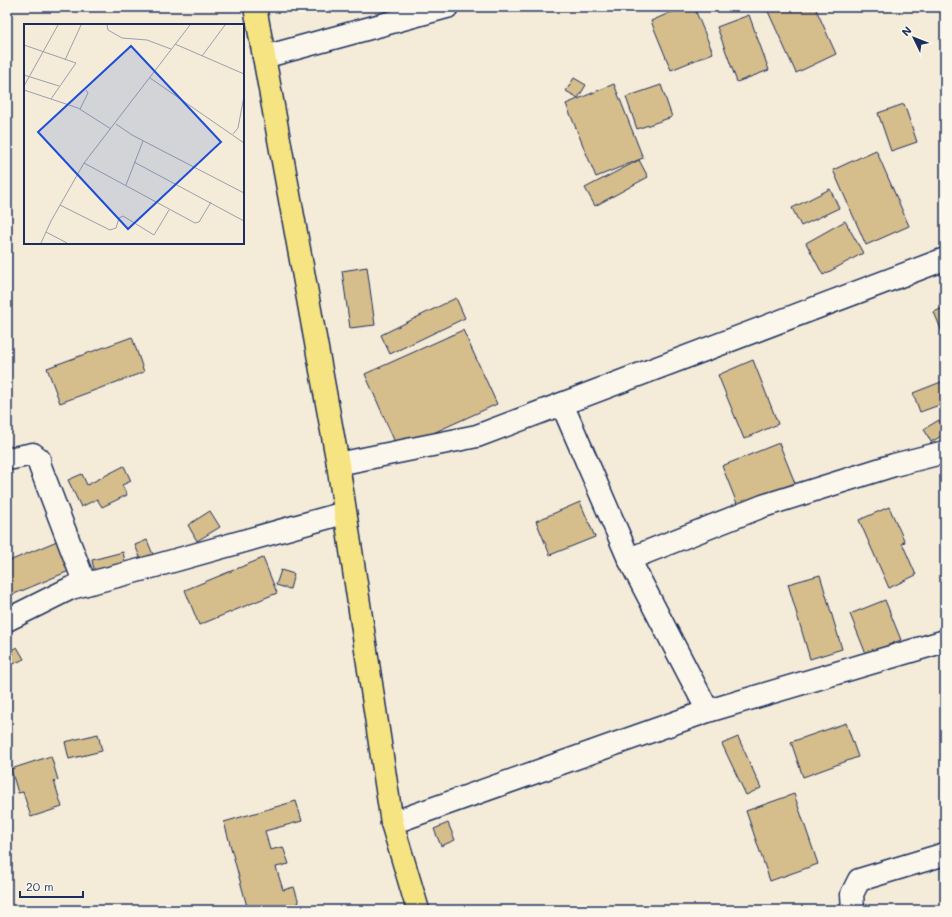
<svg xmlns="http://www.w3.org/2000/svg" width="952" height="917" font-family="Mali,sans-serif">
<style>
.building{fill:#d6bd8c;stroke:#1b2f5e}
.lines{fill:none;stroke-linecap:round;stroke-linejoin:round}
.minor-casing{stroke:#1b2f5e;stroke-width:25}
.major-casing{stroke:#1b2f5e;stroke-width:25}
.minor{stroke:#fbf7ec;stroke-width:22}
.major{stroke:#f6e381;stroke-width:22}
.inset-road{fill:none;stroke:#9da0a8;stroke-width:1}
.view{fill:#1d4ed8;fill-opacity:0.15;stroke:#1d4ed8;stroke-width:2}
.inset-edge{fill:none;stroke:#1b2f5e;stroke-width:2}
</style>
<rect width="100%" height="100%" fill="#f4ebd9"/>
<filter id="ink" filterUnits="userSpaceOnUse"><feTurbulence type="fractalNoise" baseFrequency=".025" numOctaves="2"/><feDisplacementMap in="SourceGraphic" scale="8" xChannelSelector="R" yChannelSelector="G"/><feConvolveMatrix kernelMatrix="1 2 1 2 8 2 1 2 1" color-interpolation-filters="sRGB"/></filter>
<g filter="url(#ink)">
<g class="building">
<polygon points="683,7 694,7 713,53 671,70 651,21"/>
<polygon points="766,7 815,7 836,54 796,73"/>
<polygon points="749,15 769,70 737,82 717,27"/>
<polygon points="574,78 586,85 578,98 566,91"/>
<polygon points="614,84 643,158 596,177 566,104"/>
<polygon points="661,85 672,117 637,129 626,97"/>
<polygon points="904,104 917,142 891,151 878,113"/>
<polygon points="876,150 909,226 866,245 833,170"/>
<polygon points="639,160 648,177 595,206 585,188"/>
<polygon points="830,189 839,208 801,226 792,208"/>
<polygon points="845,221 863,253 823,275 806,243"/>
<polygon points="367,267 375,325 350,328 342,271"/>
<polygon points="456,298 465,318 390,354 381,335"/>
<polygon points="945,307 945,339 934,312"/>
<polygon points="463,330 497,404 398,449 365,374"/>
<polygon points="132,337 144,372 60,403 47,368"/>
<polygon points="753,360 778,424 744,439 718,375"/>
<polygon points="941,382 945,393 945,403 920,412 913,393"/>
<polygon points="939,420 945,434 931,442 924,429"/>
<polygon points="779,443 795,483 738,506 722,466"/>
<polygon points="124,466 131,481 122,485 127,495 102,507 97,499 81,507 68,480 82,474 87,485"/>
<polygon points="580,502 595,537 550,555 536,521"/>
<polygon points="889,507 905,542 902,543 916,575 889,588 859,520"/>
<polygon points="210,511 220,527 197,541 188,525"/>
<polygon points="147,540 154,557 142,562 135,545"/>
<polygon points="57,541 69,571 7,597 7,562"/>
<polygon points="123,552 127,571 96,578 92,560"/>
<polygon points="263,558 277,593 199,625 185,590"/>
<polygon points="281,570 294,574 290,589 276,585"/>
<polygon points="820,575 842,649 810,659 788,584"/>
<polygon points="885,600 901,640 866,654 850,614"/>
<polygon points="17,647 24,659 7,667 7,652"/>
<polygon points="846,723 858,757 803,777 791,742"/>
<polygon points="98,734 102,751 69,759 65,742"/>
<polygon points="738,737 761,788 746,795 722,744"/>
<polygon points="51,756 58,780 54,781 62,807 31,817 23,792 18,793 11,769"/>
<polygon points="794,794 818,864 770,881 746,811"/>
<polygon points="296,801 302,821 265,831 270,850 283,847 289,864 276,867 283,890 294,887 299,903 278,910 248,910 224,822"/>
<polygon points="448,823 455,840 441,846 434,829"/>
</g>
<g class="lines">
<defs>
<g id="minor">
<polyline points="264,57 447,7"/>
<polyline points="562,404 629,559 708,711"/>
<polyline points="13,458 33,454 39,459 40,466 85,584"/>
<polyline points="338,464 477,436 945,259"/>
<polyline points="629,559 763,506 894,465 945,452"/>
<polyline points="7,620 71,588 144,569 344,513"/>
<polyline points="392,823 708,711 945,641"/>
<polyline points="853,910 852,894 859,880 945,854"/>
</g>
<polyline id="major" points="255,7 338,464 392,823 418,910"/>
</defs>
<use href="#minor" class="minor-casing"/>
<use href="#major" class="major-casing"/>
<use href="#minor" class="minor"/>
<use href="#major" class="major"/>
</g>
</g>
<g transform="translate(24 24)">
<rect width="220" height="220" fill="#f4ebd9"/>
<path class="inset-road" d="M 83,1 L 84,6 L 98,14 L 123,16 L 147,25M 151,20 L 220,50M 0,21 L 52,39 L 27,75M 178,32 L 201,1M 41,36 L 57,1M 0,51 L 35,62M 126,54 L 220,119M 0,62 L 34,1M 0,66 L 54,84 L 87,105M 56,85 L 64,69 L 62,66M 92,100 L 108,111 L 220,169M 209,110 L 214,104 L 220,72M 110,138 L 220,197M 60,139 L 171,199 L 175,198 L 187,178M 102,161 L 119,117M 36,181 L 86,206 L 92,204 L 95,194 L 99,192 L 130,211 L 145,186M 22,208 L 43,219M 17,219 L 27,197 L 60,139 L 166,1"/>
<path class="view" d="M 107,22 L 197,118 L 104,205 L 14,108 Z"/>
<rect width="220" height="220" class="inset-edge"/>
</g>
<rect width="952" height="917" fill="none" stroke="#fbf7ec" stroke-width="24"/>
<rect x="12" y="12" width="928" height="893" fill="none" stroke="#1b2f5e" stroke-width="1.5" filter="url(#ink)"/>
<g transform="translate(914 38) rotate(313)" stroke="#fbf7ec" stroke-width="3" paint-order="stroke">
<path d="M0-3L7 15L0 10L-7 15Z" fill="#1b2f5e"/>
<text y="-6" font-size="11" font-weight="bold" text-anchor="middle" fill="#1b2f5e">N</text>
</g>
<path d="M20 891v6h63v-6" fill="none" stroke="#1b2f5e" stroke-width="2"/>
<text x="26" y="891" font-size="12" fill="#1b2f5e" stroke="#fbf7ec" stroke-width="3" paint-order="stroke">20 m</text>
</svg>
